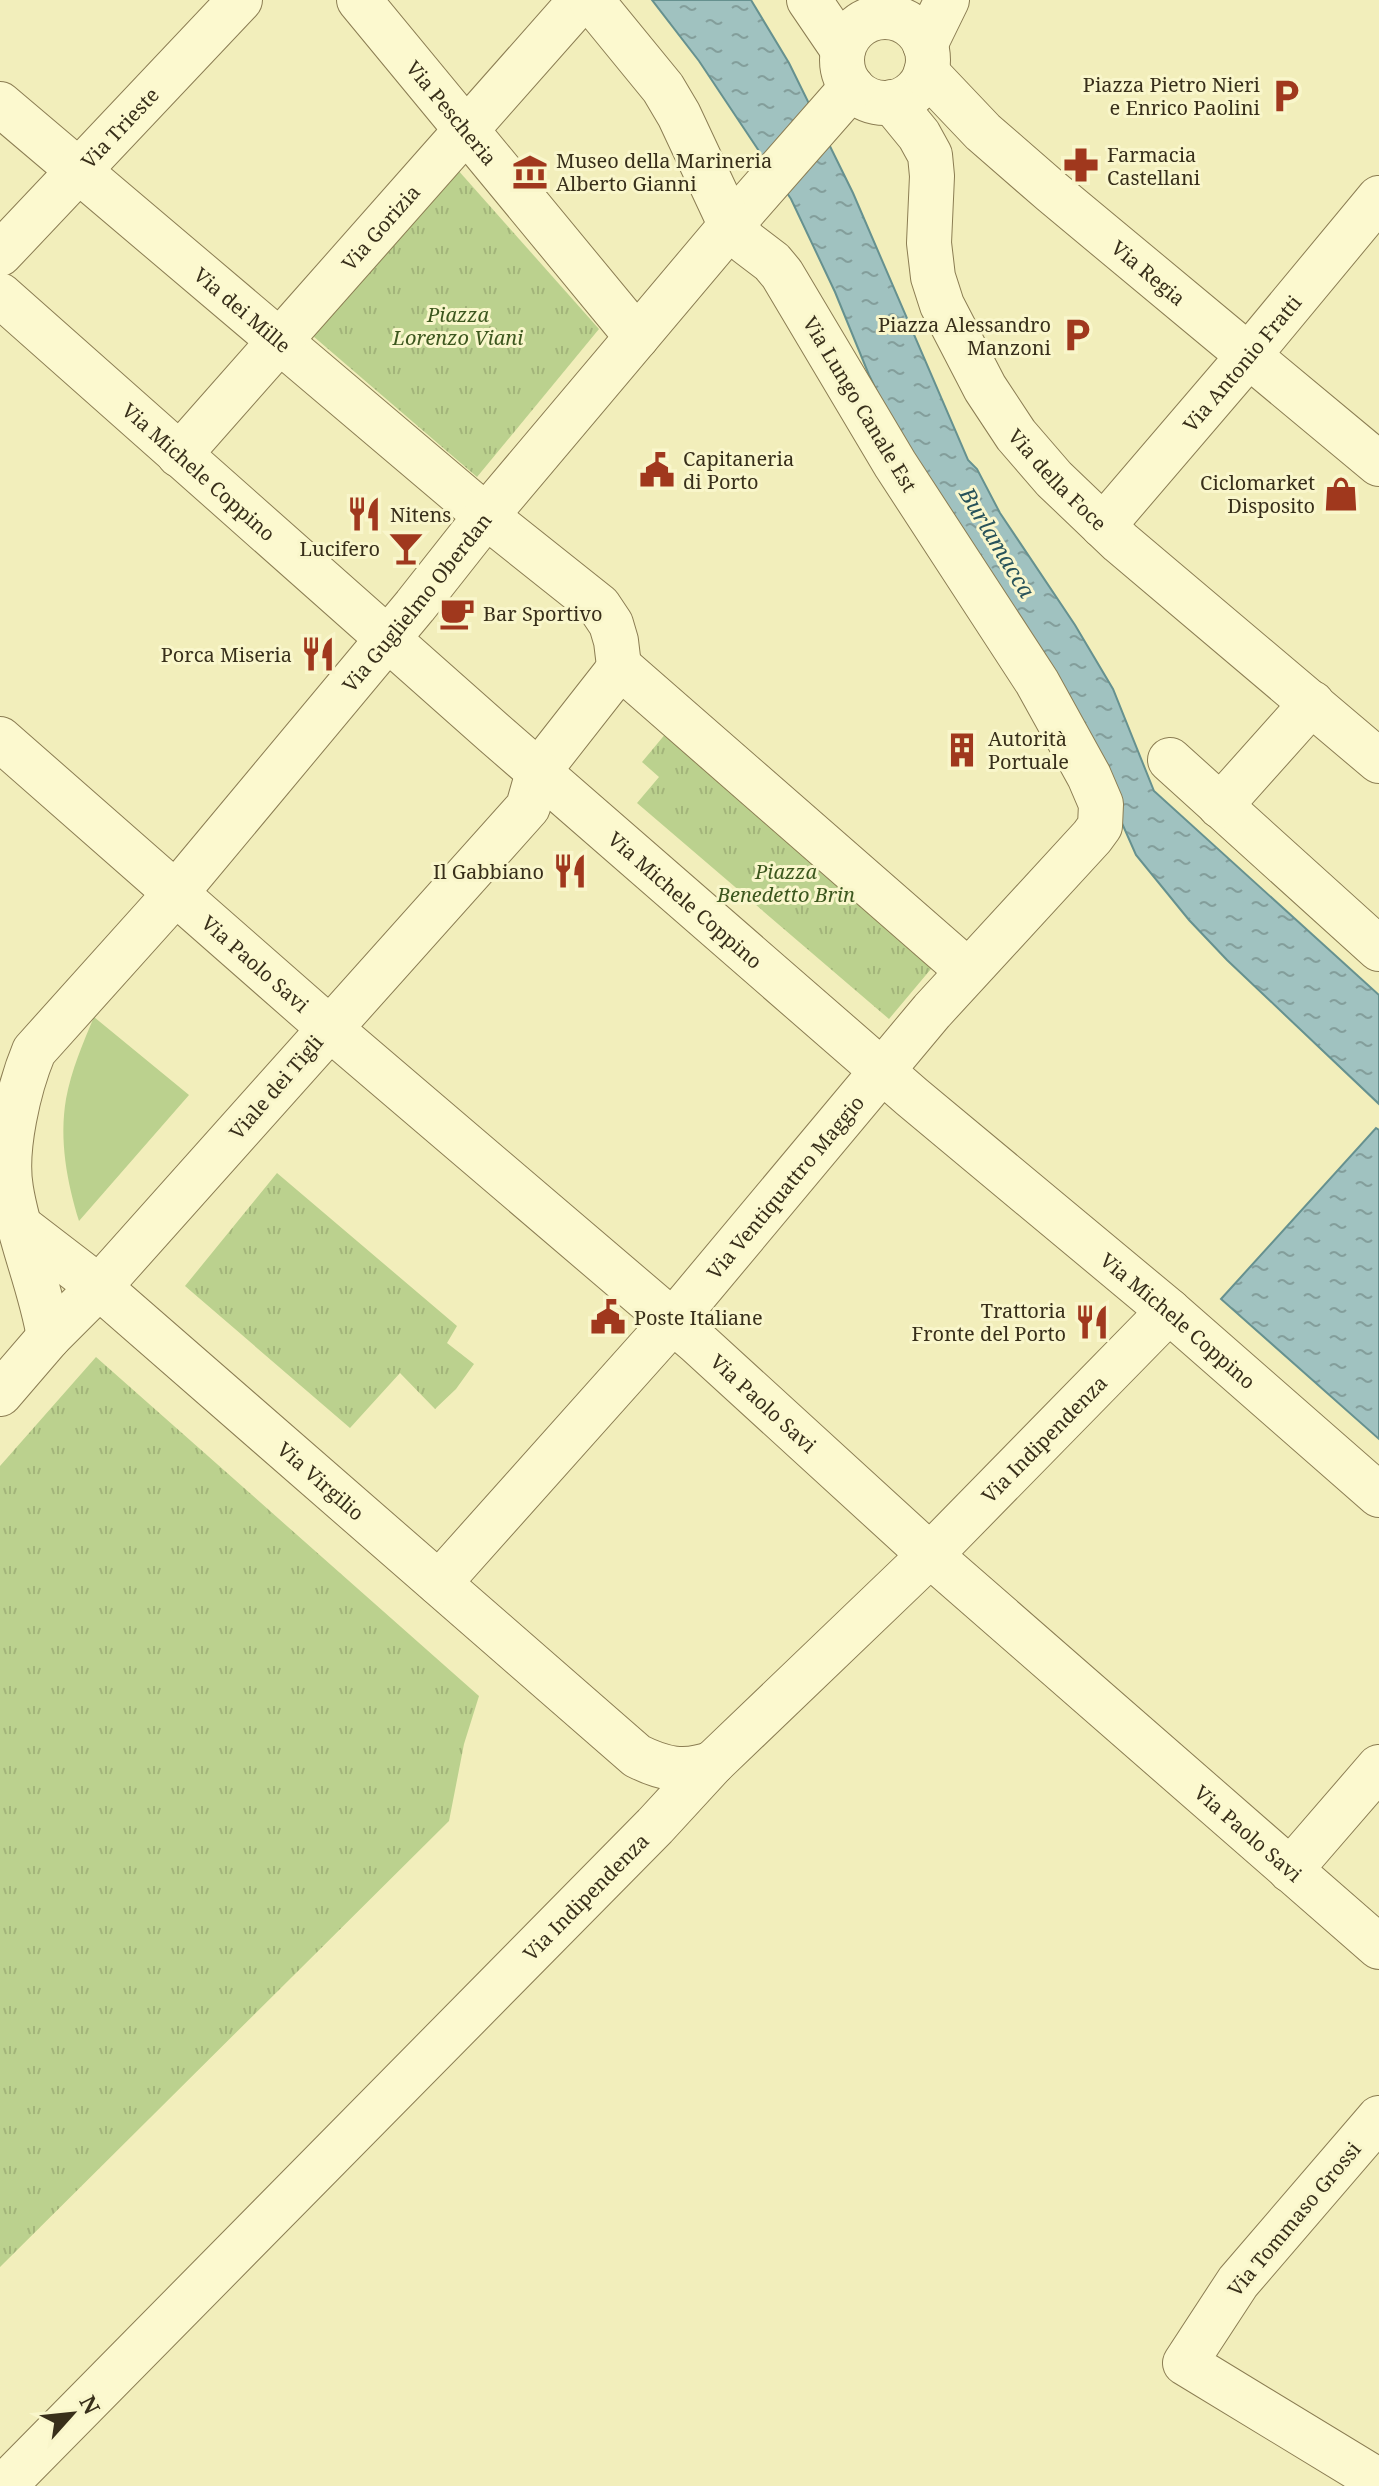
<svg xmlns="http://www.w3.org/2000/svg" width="1379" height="2486" viewBox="0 0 1379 2486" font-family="'Noto Serif',serif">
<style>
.grass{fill:#bbd18e}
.park{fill:url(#park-tufts)}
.water{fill:url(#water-ripples);stroke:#66918f;stroke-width:2}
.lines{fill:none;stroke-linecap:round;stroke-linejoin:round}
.minor-casing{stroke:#8b7d53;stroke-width:46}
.minor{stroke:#fcf9cf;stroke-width:44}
.labels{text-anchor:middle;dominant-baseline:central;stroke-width:6;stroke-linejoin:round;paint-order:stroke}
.poi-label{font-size:20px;fill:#382f1a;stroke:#f9f6cb;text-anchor:end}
.street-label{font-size:20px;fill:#382f1a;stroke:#f9f6cb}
.park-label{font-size:20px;font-style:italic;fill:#3c571e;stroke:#f9f6cb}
.water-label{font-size:22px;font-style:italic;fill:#27525a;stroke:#f9f6cb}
</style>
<defs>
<pattern id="park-tufts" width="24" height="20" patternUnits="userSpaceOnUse" patternTransform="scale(2)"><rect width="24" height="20" fill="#bbd18e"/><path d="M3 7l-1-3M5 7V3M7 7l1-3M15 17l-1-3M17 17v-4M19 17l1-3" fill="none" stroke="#a2b47a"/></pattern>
<pattern id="water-ripples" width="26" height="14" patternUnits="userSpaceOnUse" patternTransform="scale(2)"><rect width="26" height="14" fill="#a0c2c0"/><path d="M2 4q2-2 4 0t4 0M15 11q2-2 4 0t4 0" fill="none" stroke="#839e9b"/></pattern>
</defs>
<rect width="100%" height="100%" fill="#f2eebb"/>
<path class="grass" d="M94,1017L189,1095L79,1221C67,1182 59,1140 66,1099C71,1071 83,1043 94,1017Z"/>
<g class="park">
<polygon points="457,169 599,329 477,477 313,336"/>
<polygon points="667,732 936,963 889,1019 637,803 659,777 642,762"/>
<polygon points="277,1173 457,1326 447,1343 474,1364 456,1389 435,1409 400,1373 350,1428 185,1286"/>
<polygon points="96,1357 479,1696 464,1744 449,1821 0,2267 0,1466"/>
</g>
<g class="water">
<polygon points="652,0 751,0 789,63 853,193 968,460 977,469 1000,513 1075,625 1113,689 1154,791 1379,995 1379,1104 1227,960 1189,920 1136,855 1106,787 913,465 869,375 835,292 791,199 699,61"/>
<polygon points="1376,1128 1379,1130 1379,1439 1221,1299"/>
</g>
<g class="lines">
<g class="minor-casing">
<g id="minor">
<path id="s1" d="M359,0L637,337"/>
<polyline points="809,0 843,50"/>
<circle cx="885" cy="60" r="43"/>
<polyline points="925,45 947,0"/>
<path id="s2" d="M926,72L983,132L1052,192L1379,464"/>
<path id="s3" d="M892,102L919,135L930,155L932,176L929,243L933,277L942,305L985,388L1016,435L1054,479L1120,542L1379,761"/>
<path id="s4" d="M0,104L486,516L599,606L611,624L616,641L619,666L614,675L538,772L528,807L99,1287L49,1337L0,1394"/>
<path id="s5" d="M0,254L240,0"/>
<path id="s6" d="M0,295L494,733L912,1097L1169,1311L1379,1495"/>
<path id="s7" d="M179,455L581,0"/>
<path id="s8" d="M1103,526L1234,373L1379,198"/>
<polyline points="619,666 968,971"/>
<path id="s9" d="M0,739L328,1027L697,1342L930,1555L1379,1947"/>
<polyline points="1170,760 1379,949"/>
<polyline points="1220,806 1312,703"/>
<path id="s10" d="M17,1224L99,1287L637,1756C663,1769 685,1774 713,1763"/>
<path id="s11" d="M49,1337C41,1287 19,1239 11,1189C4,1150 19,1087 34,1051L175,894L415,606L486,516L738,217L852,87"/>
<path id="s12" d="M439,1583L673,1321L932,1011L1092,837L1100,826L1101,804L1089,776L1037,682L895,464L782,274L772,262L747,243L731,226L679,115L663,88L591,0"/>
<polyline points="1290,1870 1379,1767"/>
<polyline points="1379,2118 1238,2282 1185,2363 1379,2481"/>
<path id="s13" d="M4,2486L655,1826L713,1763L930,1555L1169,1311"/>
</g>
</g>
<use href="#minor" class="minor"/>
</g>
<defs>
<g id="parking-bare" transform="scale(2.76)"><path d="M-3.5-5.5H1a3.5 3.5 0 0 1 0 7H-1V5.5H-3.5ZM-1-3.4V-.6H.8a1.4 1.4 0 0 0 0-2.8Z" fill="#a0381d" stroke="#f9f6cb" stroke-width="2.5" paint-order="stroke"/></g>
<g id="pharmacy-bare" transform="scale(2.76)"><path d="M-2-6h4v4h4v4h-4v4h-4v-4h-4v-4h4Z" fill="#a0381d" stroke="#f9f6cb" stroke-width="2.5" paint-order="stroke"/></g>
<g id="museum-bare" transform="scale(2.76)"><path d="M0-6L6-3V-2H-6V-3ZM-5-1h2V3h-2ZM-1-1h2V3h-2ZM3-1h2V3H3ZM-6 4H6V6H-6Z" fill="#a0381d" stroke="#f9f6cb" stroke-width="2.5" paint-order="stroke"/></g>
<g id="civic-bare" transform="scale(2.76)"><path d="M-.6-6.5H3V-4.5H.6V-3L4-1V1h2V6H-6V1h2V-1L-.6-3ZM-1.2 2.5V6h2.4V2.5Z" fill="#a0381d" stroke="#f9f6cb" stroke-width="2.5" paint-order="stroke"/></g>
<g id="shop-bare" transform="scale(2.76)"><path d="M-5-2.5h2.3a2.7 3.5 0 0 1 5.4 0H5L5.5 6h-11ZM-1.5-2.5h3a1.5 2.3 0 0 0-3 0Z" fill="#a0381d" stroke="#f9f6cb" stroke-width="2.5" paint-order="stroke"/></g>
<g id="restaurant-bare" transform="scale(2.76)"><path d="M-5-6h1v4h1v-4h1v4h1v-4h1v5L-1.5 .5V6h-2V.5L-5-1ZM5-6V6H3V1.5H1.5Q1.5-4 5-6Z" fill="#a0381d" stroke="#f9f6cb" stroke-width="2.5" paint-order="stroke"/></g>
<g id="bar-bare" transform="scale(2.76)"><path d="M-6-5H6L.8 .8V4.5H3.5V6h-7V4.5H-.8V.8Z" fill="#a0381d" stroke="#f9f6cb" stroke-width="2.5" paint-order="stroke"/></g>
<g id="cafe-bare" transform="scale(2.76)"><path d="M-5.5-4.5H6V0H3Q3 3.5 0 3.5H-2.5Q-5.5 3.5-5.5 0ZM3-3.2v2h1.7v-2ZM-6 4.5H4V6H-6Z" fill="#a0381d" stroke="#f9f6cb" stroke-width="2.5" paint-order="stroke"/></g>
<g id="building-bare" transform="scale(2.76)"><path d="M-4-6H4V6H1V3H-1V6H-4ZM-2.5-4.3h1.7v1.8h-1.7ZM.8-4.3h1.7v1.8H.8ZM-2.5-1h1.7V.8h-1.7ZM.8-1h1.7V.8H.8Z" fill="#a0381d" stroke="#f9f6cb" stroke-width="2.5" paint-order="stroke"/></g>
</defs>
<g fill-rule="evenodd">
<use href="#parking-bare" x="1286" y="96"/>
<use href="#pharmacy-bare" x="1081" y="165"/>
<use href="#museum-bare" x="530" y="172"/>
<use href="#parking-bare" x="1077" y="335"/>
<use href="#civic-bare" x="657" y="470"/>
<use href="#shop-bare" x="1341" y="494"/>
<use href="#restaurant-bare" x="364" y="514"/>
<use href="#bar-bare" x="406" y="548"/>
<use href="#cafe-bare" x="457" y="613"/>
<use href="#restaurant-bare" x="318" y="654"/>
<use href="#building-bare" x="962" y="750"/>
<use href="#restaurant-bare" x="570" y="871"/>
<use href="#civic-bare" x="608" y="1317"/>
<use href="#restaurant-bare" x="1092" y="1322"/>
</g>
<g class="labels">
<g class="poi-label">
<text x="1260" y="84">Piazza Pietro Nieri<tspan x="1260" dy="23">e Enrico Paolini</tspan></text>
<text x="1107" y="154" text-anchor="start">Farmacia<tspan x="1107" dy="23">Castellani</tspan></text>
<text x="556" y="160" text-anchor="start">Museo della Marineria<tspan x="556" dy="23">Alberto Gianni</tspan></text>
<text x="1051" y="324">Piazza Alessandro<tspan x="1051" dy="23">Manzoni</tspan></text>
<text x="683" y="458" text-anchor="start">Capitaneria<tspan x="683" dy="23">di Porto</tspan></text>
<text x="1315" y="482">Ciclomarket<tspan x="1315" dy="23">Disposito</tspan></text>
<text x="390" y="514" text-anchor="start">Nitens</text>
<text x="380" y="548">Lucifero</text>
<text x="483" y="613" text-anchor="start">Bar Sportivo</text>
<text x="292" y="654">Porca Miseria</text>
<text x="988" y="738" text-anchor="start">Autorità<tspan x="988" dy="23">Portuale</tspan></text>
<text x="544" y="871">Il Gabbiano</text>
<text x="1066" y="1310">Trattoria<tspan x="1066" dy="23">Fronte del Porto</tspan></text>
<text x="634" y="1317" text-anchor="start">Poste Italiane</text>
</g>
<g class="street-label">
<text stroke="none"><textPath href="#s1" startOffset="146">Via Pescheria</textPath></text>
<text stroke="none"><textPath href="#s5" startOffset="174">Via Trieste</textPath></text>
<text stroke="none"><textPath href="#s7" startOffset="304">Via Gorizia</textPath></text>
<text stroke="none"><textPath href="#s2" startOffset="300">Via Regia</textPath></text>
<text stroke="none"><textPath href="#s4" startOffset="318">Via dei Mille</textPath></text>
<text stroke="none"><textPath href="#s8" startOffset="214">Via Antonio Fratti</textPath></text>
<text transform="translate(860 404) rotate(59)">Via Lungo Canale Est</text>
<text stroke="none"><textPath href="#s6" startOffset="266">Via Michele Coppino</textPath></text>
<text stroke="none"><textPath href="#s3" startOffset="428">Via della Foce</textPath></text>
<text stroke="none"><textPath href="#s11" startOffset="884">Via Guglielmo Oberdan</textPath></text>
<text stroke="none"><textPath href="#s6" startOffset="914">Via Michele Coppino</textPath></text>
<text stroke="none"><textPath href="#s9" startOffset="340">Via Paolo Savi</textPath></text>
<text transform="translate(276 1087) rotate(-49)">Viale dei Tigli</text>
<text stroke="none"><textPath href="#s12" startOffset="526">Via Ventiquattro Maggio</textPath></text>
<text stroke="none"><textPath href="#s6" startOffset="1562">Via Michele Coppino</textPath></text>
<text stroke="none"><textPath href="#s9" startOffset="1012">Via Paolo Savi</textPath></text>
<text stroke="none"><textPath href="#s13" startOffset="1476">Via Indipendenza</textPath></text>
<text stroke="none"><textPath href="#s10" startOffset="398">Via Virgilio</textPath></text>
<text stroke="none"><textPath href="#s9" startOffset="1660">Via Paolo Savi</textPath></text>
<text stroke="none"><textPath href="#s13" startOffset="828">Via Indipendenza</textPath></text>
<text transform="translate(1294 2219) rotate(-50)">Via Tommaso Grossi</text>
</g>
<g class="park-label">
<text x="458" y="314">Piazza<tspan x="458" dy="23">Lorenzo Viani</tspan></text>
<text x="786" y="871">Piazza<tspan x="786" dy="23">Benedetto Brin</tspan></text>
</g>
<g class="water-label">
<text transform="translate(998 542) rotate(59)">Burlamacca</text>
</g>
</g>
<g transform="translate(72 2414) rotate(63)" stroke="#f9f6cb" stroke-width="6" paint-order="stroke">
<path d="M0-6L14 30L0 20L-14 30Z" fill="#382f1a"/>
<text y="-12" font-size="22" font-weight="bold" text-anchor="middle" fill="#382f1a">N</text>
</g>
</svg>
